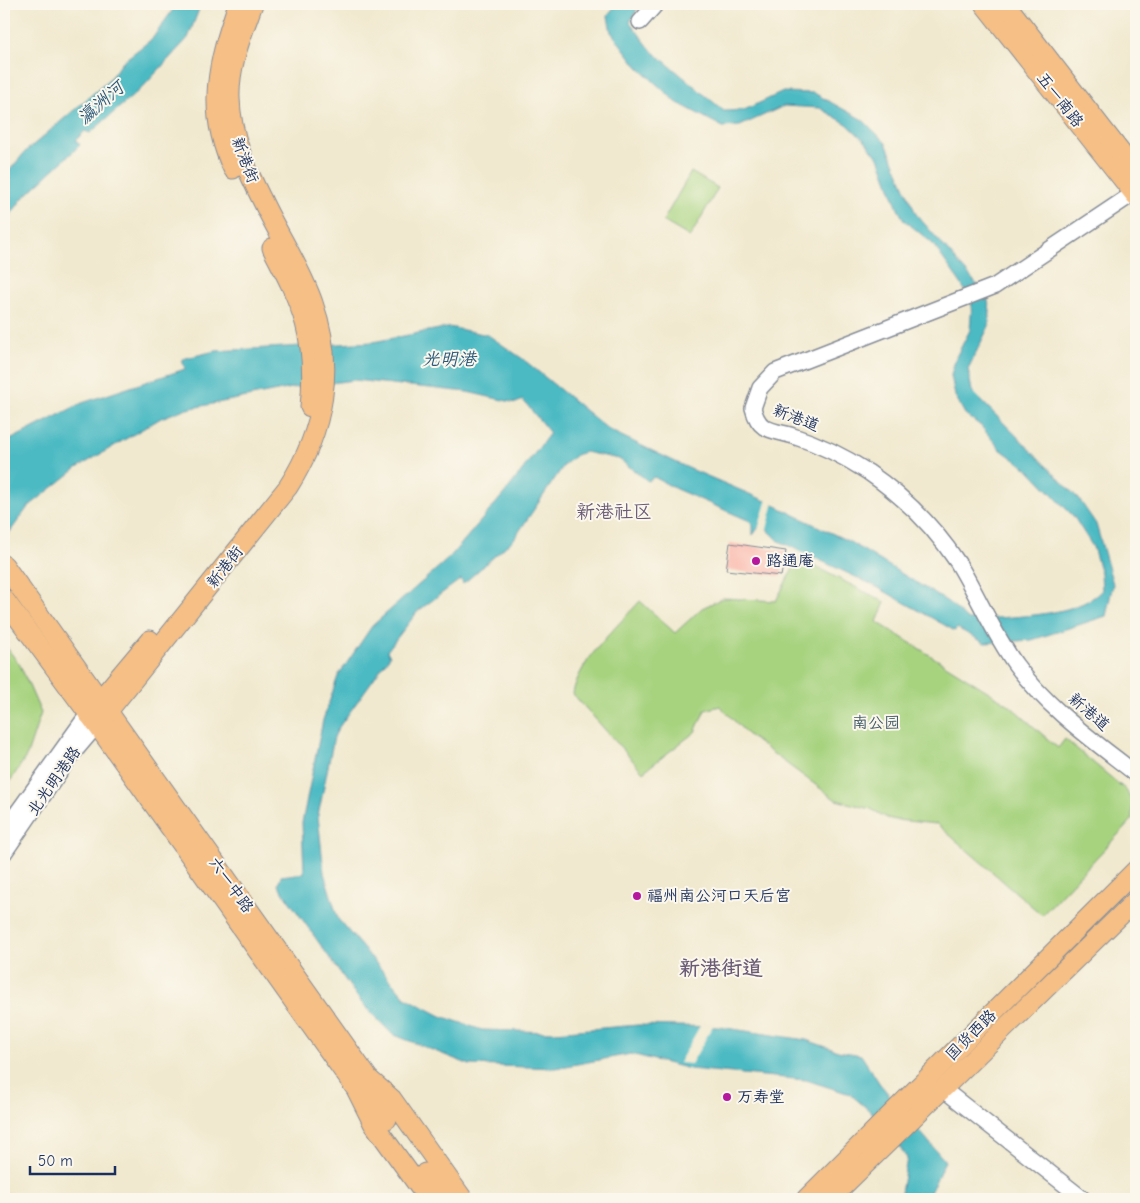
<svg xmlns="http://www.w3.org/2000/svg" width="1140" height="1203" viewBox="0 0 1140 1203" font-family="'Comic Neue','LXGW WenKai TC',sans-serif">
<style>
.green{fill:#a7d37f;stroke:#61816e}
.water{fill:#4cbac3;stroke:#347490}
.pier{fill:#f1e9cf}
.building{fill:#fbada2}
.lines{fill:none;stroke-linecap:round;stroke-linejoin:round}
.minor-casing{stroke:#868c96;stroke-width:18}
.major-casing{stroke:#868c96;stroke-width:21}
.minor{stroke:#fff;stroke-width:15}
.major{stroke:#f5bf86;stroke-width:19}
.poi-dot{fill:#b5179e;stroke:#fbf7ec;stroke-width:2}
.labels{text-anchor:middle;dominant-baseline:central;stroke-width:4;stroke-linejoin:round;paint-order:stroke}
.street-label{font-size:16px;fill:#1b2f5e;stroke:#fbf7ec}
.poi-label{font-size:16px;fill:#1b2f5e;stroke:#fbf7ec;text-anchor:start}
.park-label{font-size:16px;fill:#3e5866;stroke:#fbf7ec}
.water-label{font-size:18px;font-style:italic;fill:#2a597c;stroke:#fbf7ec}
.quarter-label{font-size:19px;fill:#695b76;stroke:#fbf7ec}
.district-label{font-size:21px;font-weight:bold;fill:#695b76;stroke:#fbf7ec}
</style>
<rect width="100%" height="100%" fill="#fbf7ec"/>
<filter id="ink" filterUnits="userSpaceOnUse"><feTurbulence type="fractalNoise" baseFrequency=".02" numOctaves="2"/><feDisplacementMap in="SourceGraphic" scale="10" xChannelSelector="R" yChannelSelector="G"/><feConvolveMatrix kernelMatrix="1 2 1 2 8 2 1 2 1" color-interpolation-filters="sRGB"/></filter>
<filter id="wash" filterUnits="userSpaceOnUse"><feTurbulence type="fractalNoise" baseFrequency=".0096" numOctaves="4" result="noise"/><feDisplacementMap in="SourceGraphic" scale="20" xChannelSelector="R" yChannelSelector="G"/><feGaussianBlur stdDeviation="1.12" result="paint"/><feColorMatrix in="noise" values="0 0 0 0 0 0 0 0 0 0 0 0 0 0 0 0 0 1.4 0 .05"/><feComposite in="paint" operator="in"/></filter>
<g filter="url(#wash)">
<rect width="100%" height="100%" fill="#f1e9cf"/>
<g class="green">
<polygon points="691,172 718,188 690,237 663,221"/>
<path d="M798,558L885,602L877,622L1008,704L1058,748L1065,739L1126,790L1132,802V820L1042,915L937,824L896,820L887,818L871,809L836,800L748,735L720,706L705,710L695,732L643,772L573,694C578,661 618,626 640,601L675,633L702,608L723,598L776,601Z"/>
<polygon points="4,644 20,665 41,713 27,755 4,791"/>
</g>
<g class="water">
<polygon points="177,4 201,4 188,38 143,87 90,133 85,131 76,140 80,145 22,199 4,224 4,177 25,152 109,80 122,62 152,39"/>
<path d="M616,4H640L630,22L651,50L724,111L744,110L783,92L814,93L863,120L886,143L916,214L987,296L990,311L989,326L968,369L972,391L1079,499L1096,524L1113,584L1106,616L1032,640L985,643L957,628L955,631L875,586L779,541L767,529L759,527L753,535V526L750,521L676,489L654,477L648,481L619,459L585,452L576,455L564,465L514,539L463,584L461,579L418,611L387,651L390,656L339,727L334,737L318,816L324,873L338,919L405,997L441,1016L482,1030L554,1032L638,1025L719,1027L806,1040L838,1051L861,1055L880,1084L945,1161L927,1199H900L907,1158L883,1122L850,1094L806,1080L690,1069L631,1054L556,1068L470,1065L392,1034L361,1002L278,885L281,876L304,873L302,823L323,720L338,676L372,626L449,558L508,489L550,433L523,400L516,403L467,392L354,380L292,388L182,410L161,418L77,468L28,507L4,540V443L82,403L185,369L182,359L215,351L373,342L449,327L488,335L523,359L609,430L686,467L766,501L850,542L948,602L968,620C1005,616 1076,619 1102,590L1101,573L1093,547L1074,517L1029,470L1000,449L981,426L965,414L955,396L951,375L956,357L970,330L972,302L960,282L932,243L904,220L898,209L880,160L866,142L847,124L820,108L784,106L740,126L723,127L676,102L637,66L611,32L608,16Z"/>
</g>
<g class="pier">
<polygon points="767,499 774,502 767,529 766,532 760,530 757,533"/>
<polygon points="701,1024 714,1024 691,1064 679,1063"/>
</g>
<g id="blocks">
<polygon class="building" points="730,543 786,551 781,576 726,570"/>
</g>
</g>
<g filter="url(#ink)">
<use href="#blocks" fill-opacity="0" stroke="#868c96" stroke-width="1"/>
<g class="lines">
<g class="minor-casing">
<g id="minor">
<polyline points="640,22 656,4"/>
<path d="M1134,193L995,286L775,372L760,388L753,408C755,416 758,423 764,427C773,432 784,433 793,436C819,444 845,457 868,472C903,496 935,528 958,563C978,596 993,633 1016,665C1048,709 1094,741 1136,774"/>
<polyline points="4,831 88,714"/>
<polyline points="4,853 69,758 97,725"/>
<polyline points="943,1089 1083,1199"/>
</g>
</g>
<g class="major-casing">
<g id="major">
<polyline points="984,4 1136,196"/>
<polyline points="1006,4 1136,172"/>
<path d="M233,169C205,110 218,62 238,4"/>
<path d="M272,248C303,307 317,338 310,407"/>
<polyline points="4,565 369,1079 392,1099 463,1199"/>
<polyline points="4,599 97,725 356,1089 373,1123 428,1199"/>
<polyline points="88,714 150,640"/>
<path d="M97,725L288,487C324,431 336,367 313,303C301,268 279,236 263,202C246,168 231,137 230,98C229,65 242,35 253,4"/>
<polyline points="372,1085 387,1119"/>
<polyline points="425,1173 444,1199"/>
<polyline points="806,1199 1136,870"/>
<polyline points="830,1199 1136,900"/>
</g>
</g>
<use href="#minor" class="minor"/>
<use href="#major" class="major"/>
</g>
</g>
<g class="poi-dot">
<circle cx="756" cy="561" r="5"/>
<circle cx="637" cy="896" r="5"/>
<circle cx="727" cy="1097" r="5"/>
</g>
<g class="labels">
<g class="street-label">
<text transform="translate(1060 100) rotate(52)">五一南路</text>
<text transform="translate(245 160) rotate(69)">新港街</text>
<text transform="translate(796 418) rotate(21)">新港道</text>
<text transform="translate(225 567) rotate(-52)">新港街</text>
<text transform="translate(1089 712) rotate(41)">新港道</text>
<text transform="translate(54 781) rotate(-55)">北光明港路</text>
<text transform="translate(231 885) rotate(54)">六一中路</text>
<text transform="translate(971 1035) rotate(-45)">国货西路</text>
</g>
<g class="poi-label">
<text x="766" y="561">路通庵</text>
<text x="647" y="896">福州南公河口天后宫</text>
<text x="737" y="1097">万寿堂</text>
</g>
<g class="park-label">
<text x="876" y="723">南公园</text>
</g>
<g class="water-label">
<text transform="translate(101 103) rotate(-41)">瀛洲河</text>
<text x="449" y="359">光明港</text>
</g>
<g class="quarter-label">
<text x="614" y="512">新港社区</text>
</g>
<g class="district-label">
<text x="721" y="968">新港街道</text>
</g>
</g>
<rect width="1140" height="1203" fill="none" stroke="#fbf7ec" stroke-width="20"/>
<path d="M30 1166v8h85v-8" fill="none" stroke="#1b2f5e" stroke-width="2.5"/>
<text x="38" y="1166" font-size="15" fill="#1b2f5e" stroke="#fbf7ec" stroke-width="4" paint-order="stroke">50 m</text>
</svg>
